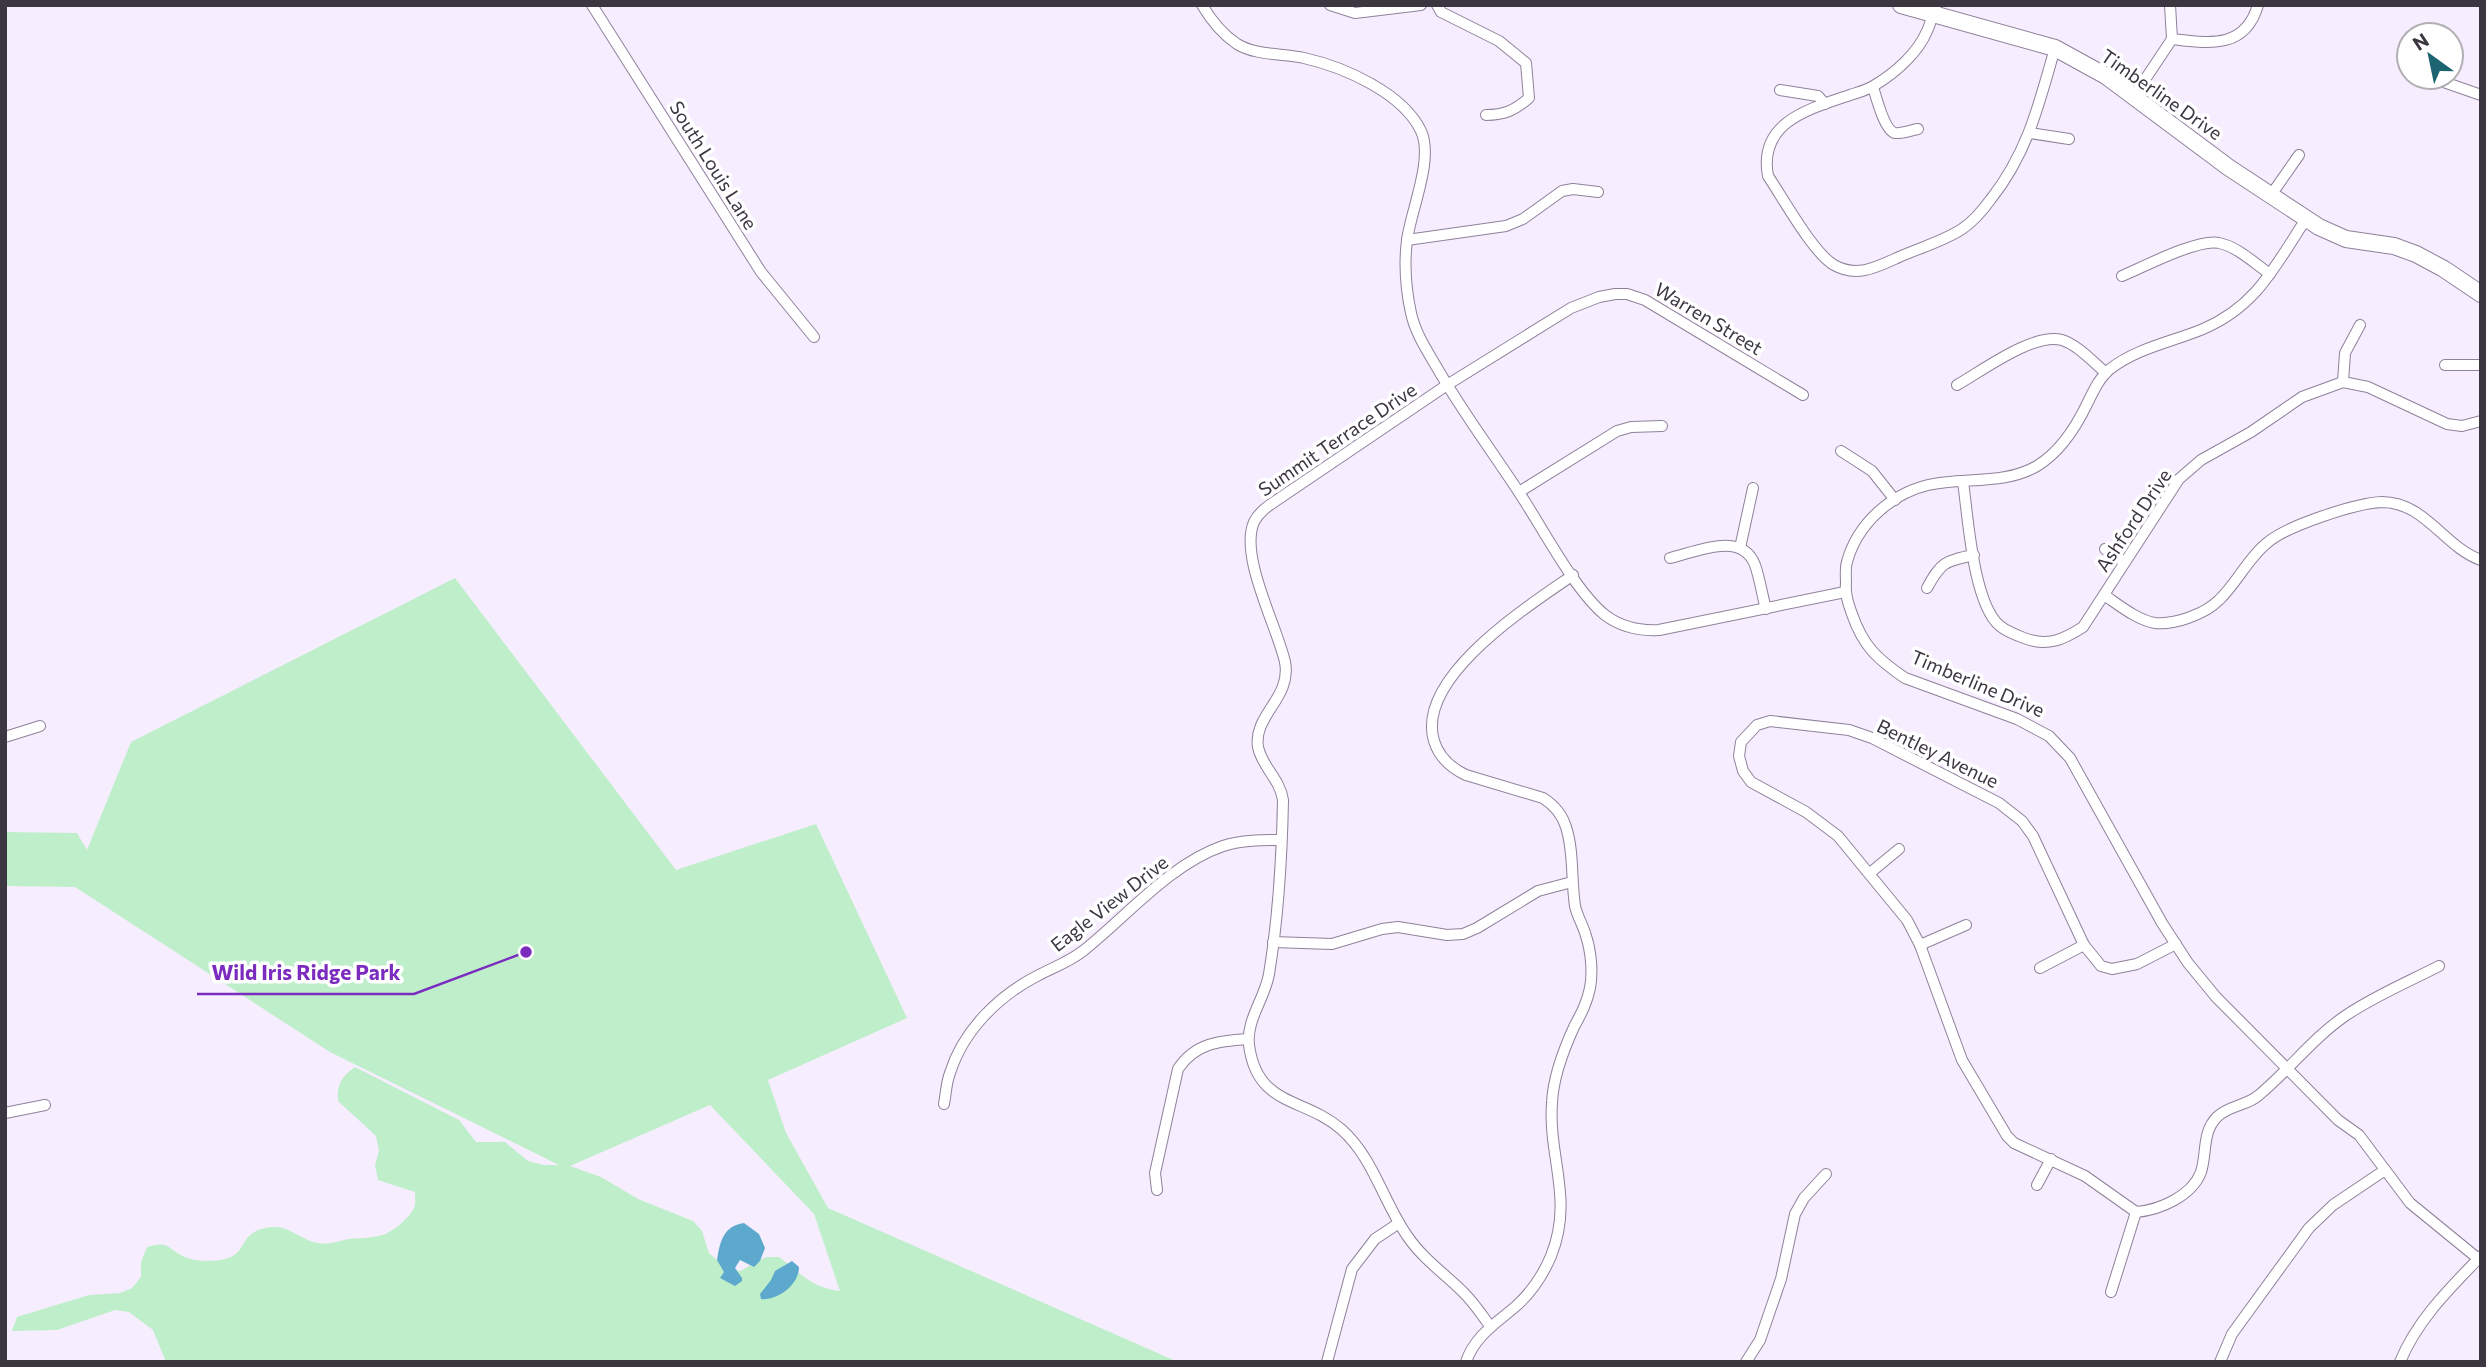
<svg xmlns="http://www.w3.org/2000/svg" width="2486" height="1367" viewBox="0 0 2486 1367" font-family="Commissioner,sans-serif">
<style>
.green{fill:#bfefca;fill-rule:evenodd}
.water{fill:#5da9ce}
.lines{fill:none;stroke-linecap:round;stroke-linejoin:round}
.street-casing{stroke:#90819b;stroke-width:12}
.secondary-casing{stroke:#90819b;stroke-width:18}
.street{stroke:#fff;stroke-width:10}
.secondary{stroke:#fff;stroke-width:16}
.labels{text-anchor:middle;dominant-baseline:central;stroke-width:7;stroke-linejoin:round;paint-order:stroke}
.street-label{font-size:19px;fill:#3c3641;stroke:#fff}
.leader{fill:none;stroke:#7b2cbf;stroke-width:2.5}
.callout-dot{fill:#7b2cbf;stroke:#fff;stroke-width:2.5}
.callout-label{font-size:21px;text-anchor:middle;font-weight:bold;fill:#7b2cbf;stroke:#fff;stroke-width:7;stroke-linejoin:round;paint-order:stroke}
</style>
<rect width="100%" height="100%" fill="#f6edfe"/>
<path class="green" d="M455,578L676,870L816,824L907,1018L768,1080L786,1133L828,1208L1178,1362H166L153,1330L129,1312L115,1310L57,1330L12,1331L17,1317L89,1295L120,1293L132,1288L141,1277V1262L147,1247C170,1240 167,1249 185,1257C196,1262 216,1262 228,1258C248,1252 239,1229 273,1227C290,1226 303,1241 318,1243C328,1245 335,1242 344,1240C356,1237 370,1239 382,1235C392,1233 409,1218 414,1208C416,1204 415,1197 415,1192L378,1180L375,1165L379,1151L376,1136L338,1101C337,1084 341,1077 355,1067L459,1120L476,1142H505L528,1161L544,1165H559L330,1052L75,887L5,886V832L77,833L87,850L131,742ZM710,1105L814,1214L840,1291C810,1287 802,1274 779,1257H766L740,1271L726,1268L709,1253L702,1231L693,1221L638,1199L601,1177L570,1166Z"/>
<g class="water">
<path d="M744,1223L759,1234L765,1248L760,1261L754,1267L740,1260L735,1268L742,1278V1281L735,1286L720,1278L724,1272L717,1260C720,1242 723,1226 744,1223Z"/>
<path d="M792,1261L799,1267C799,1285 777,1301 761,1299L760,1294L771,1280L775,1271Z"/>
</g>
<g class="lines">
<g class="street-casing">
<g id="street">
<polyline points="592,5 761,272 814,337"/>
<path d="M1202,5C1211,20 1222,34 1237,44C1257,56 1282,53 1304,58C1344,67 1403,93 1421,131C1434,159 1411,210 1407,240C1404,264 1406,290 1411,313C1415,332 1426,349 1436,366C1461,410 1492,451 1520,494C1542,527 1575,591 1605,615C1621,627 1640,631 1659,630L1845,592"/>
<polyline points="1330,5 1355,13 1421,5"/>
<path d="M1437,5L1441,12L1499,41L1526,63L1529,98C1515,110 1505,115 1486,115"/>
<path d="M1936,5C1932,14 1931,23 1927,31C1918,53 1895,73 1875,85C1868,90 1859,92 1850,95C1809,109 1758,122 1768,176C1783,198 1813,253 1834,265C1857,278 1877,267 1899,257C1919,248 1944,241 1962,229C1974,221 1983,210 1991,199C2028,152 2039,104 2055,48"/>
<path d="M2172,39C2208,43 2245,50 2258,5"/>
<polyline points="2420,80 2438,80 2481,95"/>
<path d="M1873,87C1876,97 1885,131 1895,133C1901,134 1912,130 1918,129"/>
<polyline points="1780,90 1818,96 1825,104"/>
<polyline points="2134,96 2172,39 2170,5"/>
<polyline points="2030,133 2069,139"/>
<polyline points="2271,195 2299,155"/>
<path d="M2306,219C2275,266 2257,306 2203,329C2172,342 2137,348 2110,369C2099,378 2093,392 2087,404C2076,427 2060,452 2037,466C2005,485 1963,477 1928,485C1891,494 1857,524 1847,562C1845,568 1846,576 1846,583C1845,594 1848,603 1852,614C1863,646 1877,659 1905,678L2017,719L2049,736L2070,758L2162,923L2188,963L2216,997L2338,1120L2359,1135L2410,1203L2481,1261"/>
<polyline points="1407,240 1506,226 1523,219 1562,191 1573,189 1598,192"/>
<path d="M2122,276C2143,267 2199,238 2219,243C2238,247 2254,263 2270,274"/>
<polyline points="2445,365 2481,365"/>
<polyline points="2343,382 2345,353 2360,325"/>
<path d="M1957,385C1982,371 2034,332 2062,340C2078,345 2094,363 2106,373"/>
<polyline points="1841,451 1872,471 1895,500"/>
<path d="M1963,482C1968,516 1973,604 2000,626C2006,631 2016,635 2024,638C2047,647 2063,640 2083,627L2179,479L2201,460L2251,432L2302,397L2343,382L2368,387L2447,424L2462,426L2481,421"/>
<polyline points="1519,492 1617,431 1631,427 1662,426"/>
<polyline points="1740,548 1753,488"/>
<polyline points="2105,549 2124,562"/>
<path d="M1670,558C1696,552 1742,530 1755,565C1760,579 1762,595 1766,609"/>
<path d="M1927,588C1941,562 1945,561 1974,555"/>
<path d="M2104,595C2119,605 2137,620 2155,623C2175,625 2205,614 2219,600C2237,583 2248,558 2267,543C2286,526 2356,503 2382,502C2425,502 2444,547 2481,560"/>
<polyline points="5,737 40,726"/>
<polyline points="1870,873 1899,849"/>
<polyline points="1273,942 1332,944 1382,929 1398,927 1447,935 1463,934 1477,928 1538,891 1572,882"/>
<path d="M2176,944L2137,964L2112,969L2101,966L2084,945L2033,836L2022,821L1999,803L1872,738L1849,730L1770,721L1757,725L1741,742L1739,756L1743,771L1751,782L1806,812L1838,836L1907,920L1920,945L1962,1060L2007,1136L2014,1143L2085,1176L2136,1212C2160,1210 2192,1196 2201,1172C2207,1153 2202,1132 2217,1117C2229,1105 2247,1106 2259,1095C2289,1070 2313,1038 2345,1016C2374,996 2408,982 2439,966"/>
<polyline points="1920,945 1966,925"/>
<polyline points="2040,968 2084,945"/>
<path d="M944,1104C946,1094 946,1083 950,1073C963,1031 998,996 1037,976C1052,968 1069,962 1083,951C1126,917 1170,864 1223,846C1242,840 1262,840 1281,840"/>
<polyline points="5,1113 45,1105"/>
<polyline points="2037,1185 2051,1159"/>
<path d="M1157,1190L1155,1173L1178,1069C1195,1043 1219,1041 1248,1039"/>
<polyline points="2111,1292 2136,1212"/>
<path d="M1490,1326C1482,1315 1474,1303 1464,1293C1445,1274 1423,1259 1408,1237C1383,1202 1374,1158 1341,1129C1304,1097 1257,1107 1249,1045C1246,1020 1265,998 1269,974C1278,919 1282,855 1283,800C1280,779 1262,767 1258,747C1253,715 1292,698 1285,662C1277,626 1239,556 1254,522C1259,512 1268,506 1277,500L1447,385L1571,308L1599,297L1615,294H1627L1645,300L1803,395"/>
<polyline points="1327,1362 1352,1269 1375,1239 1399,1223"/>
<path d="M1466,1362C1474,1337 1496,1323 1515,1307C1531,1293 1543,1275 1551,1256C1574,1199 1548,1158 1552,1103C1553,1077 1563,1051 1574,1027C1581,1014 1587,1003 1590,988C1593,972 1591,951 1586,936C1583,925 1577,916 1575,906C1571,880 1574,851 1566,827C1562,814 1554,805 1543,798L1466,775C1451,768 1439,757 1434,741C1415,677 1530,605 1573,575"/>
<polyline points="1746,1362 1760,1340 1781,1279 1795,1214 1804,1198 1826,1174"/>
<polyline points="2220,1362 2232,1334 2309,1228 2333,1205 2385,1170"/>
<path d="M2400,1362C2417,1320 2450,1288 2481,1256"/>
</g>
</g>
<g class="secondary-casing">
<polyline id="secondary" points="1901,5 2055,48 2106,76 2228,167 2319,227 2346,239 2394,246 2416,254 2444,269 2481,294"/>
</g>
<use href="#street" class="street"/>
<use href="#secondary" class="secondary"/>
</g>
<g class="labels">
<g class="street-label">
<text transform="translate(2162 94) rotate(35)">Timberline Drive</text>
<text transform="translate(714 165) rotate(58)">South Louis Lane</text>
<text transform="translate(1709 318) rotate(31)">Warren Street</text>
<text transform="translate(1337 439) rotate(-34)">Summit Terrace Drive</text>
<text transform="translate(2133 520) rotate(-56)">Ashford Drive</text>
<text transform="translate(1978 683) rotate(23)">Timberline Drive</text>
<text transform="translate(1938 753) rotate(26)">Bentley Avenue</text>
<text transform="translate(1109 903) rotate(-38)">Eagle View Drive</text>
</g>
</g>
<path class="leader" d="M526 952L414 994H197"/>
<circle class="callout-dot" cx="526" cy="952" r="7"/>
<g class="callout-label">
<text x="306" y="980">Wild Iris Ridge Park</text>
</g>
<rect width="2486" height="1367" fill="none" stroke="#3c3641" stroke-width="14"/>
<g transform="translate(2430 56) rotate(327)"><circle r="33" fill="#ffffff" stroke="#b1afb3" stroke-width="2"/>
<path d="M0-5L12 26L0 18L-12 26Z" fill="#1d6473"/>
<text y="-10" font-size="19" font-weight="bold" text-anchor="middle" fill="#3c3641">N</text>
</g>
</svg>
